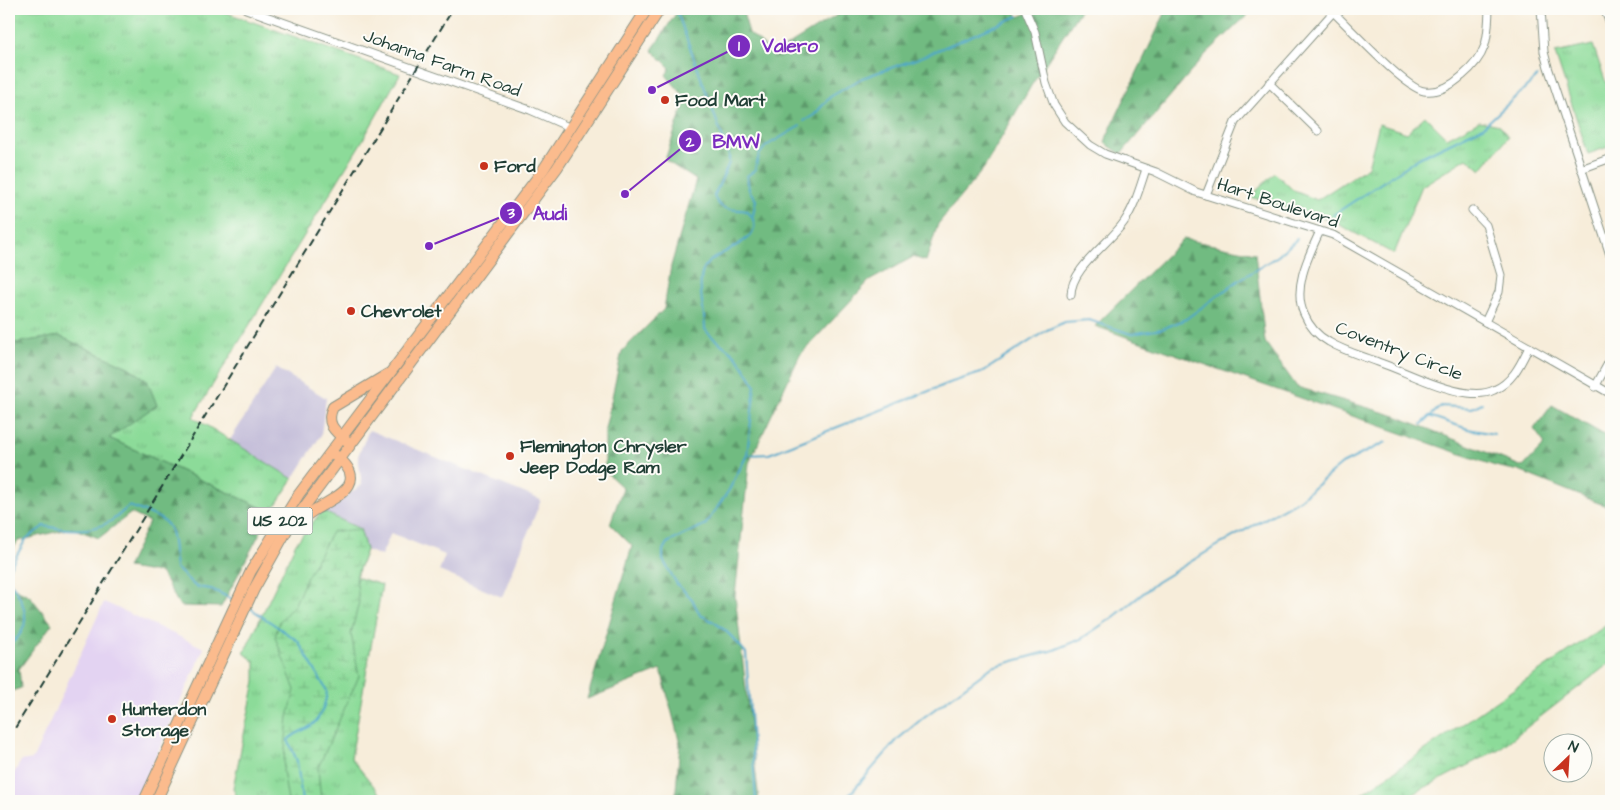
<svg xmlns="http://www.w3.org/2000/svg" width="1620" height="810" viewBox="0 0 1620 810" font-family="'Architects Daughter',sans-serif">
<style>
.built{fill:#e3d3f2}
.industrial{fill:#c6c0da}
.grass{fill:url(#grass-tufts);stroke:#568c66}
.forest{fill:url(#forest-firs);stroke:#487c5a}
.wetland{fill:url(#wetland-marsh);stroke:#568c66}
.lines{fill:none;stroke-linecap:round;stroke-linejoin:round}
.stream{stroke:#4ea7cb;stroke-width:2}
.minor-casing{stroke:#8b9587;stroke-width:9}
.highway-casing{stroke:#8b9587;stroke-width:12}
.minor{stroke:#fff;stroke-width:7}
.highway{stroke:#fbbb8d;stroke-width:10}
.rail{stroke:#1f3d34;stroke-width:2;stroke-dasharray:8 4;stroke-linecap:butt}
.poi-dot{fill:#c8321e;stroke:#fdfcf7;stroke-width:2}
.labels{text-anchor:middle;dominant-baseline:central;stroke-width:4;stroke-linejoin:round;paint-order:stroke}
.shield{fill:#fdfcf7;stroke:#62766e;stroke-width:1}
.shield-label{font-size:16px;font-weight:bold;fill:#1f3d34}
.street-label{font-size:18px;fill:#1f3d34;stroke:#fdfcf7}
.poi-label{font-size:18px;font-weight:bold;fill:#1f3d34;stroke:#fdfcf7;text-anchor:start}
.leader{fill:none;stroke:#7b2cbf;stroke-width:2}
.callout-dot{fill:#7b2cbf;stroke:#fdfcf7;stroke-width:2}
.mark-label{font-size:15px;text-anchor:middle;font-weight:bold;fill:#fff}
.callout-label{font-size:19px;text-anchor:middle;font-weight:bold;fill:#7b2cbf;stroke:#fdfcf7;stroke-width:4;stroke-linejoin:round;paint-order:stroke}
</style>
<defs>
<pattern id="grass-tufts" width="24" height="20" patternUnits="userSpaceOnUse" patternTransform="scale(1.25)"><rect width="24" height="20" fill="#8cdb99"/><path d="M3 7l-1-3M5 7V3M7 7l1-3M15 17l-1-3M17 17v-4M19 17l1-3" fill="none" stroke="#78bd84"/></pattern>
<pattern id="forest-firs" width="22" height="20" patternUnits="userSpaceOnUse" patternTransform="scale(1.25)"><rect width="22" height="20" fill="#71bb81"/><path d="M5 1l3.5 6h-7zM16 11l3.5 6h-7z" fill="#5c996a"/></pattern>
<pattern id="wetland-marsh" width="20" height="14" patternUnits="userSpaceOnUse" patternTransform="scale(1.25)"><rect width="20" height="14" fill="#8cdb99"/><path d="M1 5h8M5 5V1M11 12h8M15 12V8" fill="none" stroke="#78bd84"/></pattern>
</defs>
<rect width="100%" height="100%" fill="#fdfcf7"/>
<filter id="ink" filterUnits="userSpaceOnUse"><feTurbulence type="fractalNoise" baseFrequency=".02" numOctaves="2"/><feDisplacementMap in="SourceGraphic" scale="10" xChannelSelector="R" yChannelSelector="G"/><feConvolveMatrix kernelMatrix="1 2 1 2 8 2 1 2 1" color-interpolation-filters="sRGB"/></filter>
<filter id="wash" filterUnits="userSpaceOnUse"><feTurbulence type="fractalNoise" baseFrequency=".0096" numOctaves="4" result="noise"/><feDisplacementMap in="SourceGraphic" scale="20" xChannelSelector="R" yChannelSelector="G"/><feGaussianBlur stdDeviation="1.12" result="paint"/><feColorMatrix in="noise" values="0 0 0 0 0 0 0 0 0 0 0 0 0 0 0 0 0 1.4 0 .05"/><feComposite in="paint" operator="in"/></filter>
<g filter="url(#wash)">
<rect width="100%" height="100%" fill="#f7edda"/>
<polygon class="built" points="104,602 204,648 136,801 9,801 9,782 21,761 33,759"/>
<g class="industrial">
<polygon points="276,368 326,398 321,435 293,479 230,440"/>
<polygon points="369,430 541,500 502,597 439,571 445,555 391,533 381,556 366,550 360,529 322,511 362,485 358,456"/>
</g>
<g class="grass">
<polygon points="9,9 216,9 400,74 361,143 193,417 293,479 271,512 109,438 147,380 128,367 59,336 9,344"/>
<polygon points="1593,45 1606,83 1611,83 1611,146 1588,154 1555,53"/>
<polygon points="1425,116 1447,138 1479,121 1500,125 1508,137 1481,170 1467,158 1422,186 1394,254 1332,221 1250,197 1275,173 1294,191 1317,200 1368,167 1379,124 1407,133"/>
<polygon points="322,511 360,529 366,550 356,577 382,585 351,758 386,801 238,801 233,788 255,681 255,662 244,653 296,543"/>
</g>
<g class="forest">
<polygon points="679,9 742,9 749,33 774,54 847,9 1014,9 1018,17 1039,9 1081,9 1031,86 984,168 938,224 926,261 913,257 869,281 800,355 749,463 735,596 759,801 675,801 680,744 661,670 587,699 632,546 610,524 623,488 605,471 605,429 622,351 664,309 671,266 696,180 665,160 683,107 683,95 666,75 670,68 652,50"/>
<polygon points="1167,9 1254,9 1206,54 1121,154 1105,143 1107,136"/>
<polygon points="1183,239 1255,253 1265,342 1297,387 1396,416 1523,467 1545,444 1534,429 1552,405 1611,439 1611,508 1519,471 1495,466 1095,326"/>
<polygon points="59,336 128,367 147,380 157,405 109,438 271,512 221,607 180,606 161,573 127,568 149,522 131,513 99,538 72,528 18,541 9,555 9,344"/>
<polygon points="9,585 30,596 52,624 19,669 21,688 9,692"/>
</g>
<g class="wetland">
<polygon points="360,529 366,550 356,577 359,602 351,634 359,676 318,768 321,801 288,801 283,771 288,717 295,690 275,637 280,621 295,604 306,579 332,532"/>
<polygon points="1611,622 1611,662 1499,749 1399,801 1351,801"/>
</g>
<g class="lines">
<g class="stream">
<path d="M676,9L729,155V163L714,196C720,213 732,208 747,211C776,241 712,250 704,268C696,285 705,311 705,329C711,339 726,346 735,355C743,364 749,376 755,385L747,455L729,490L706,524L667,543L663,550V560L677,584L692,599L700,615C720,623 732,636 746,653L756,801"/>
<polyline points="804,121 814,115 830,97 862,78 919,58 1018,16"/>
<polyline points="753,215 756,200 749,190 747,176 755,170 759,155 766,146 800,126"/>
<polyline points="1333,215 1419,158 1483,127 1537,77"/>
<polyline points="1429,416 1468,429 1494,434"/>
<polyline points="1422,424 1441,406 1472,408 1482,403"/>
<polyline points="747,455 769,454 952,382 981,373 1047,330 1065,322 1089,320 1131,334 1162,329 1186,319 1239,280 1278,256 1297,239"/>
<path d="M9,569L26,539L44,526C65,530 91,533 111,521C117,517 123,511 129,506C177,524 170,520 176,568L196,587L211,589L234,600"/>
<path d="M9,580C19,594 31,614 22,631C19,637 13,642 9,646"/>
<path d="M250,608L298,641L327,691C326,703 320,721 309,727C301,732 295,733 288,740L297,761L302,801"/>
<polyline points="844,801 898,739 924,717 992,667 1054,650 1081,639 1115,616 1157,582 1210,550 1300,499 1342,464 1386,442"/>
</g>
</g>
</g>
<g filter="url(#ink)">
<g class="lines">
<g class="minor-casing">
<g id="minor">
<polyline points="246,9 530,110 571,128"/>
<polyline points="1025,9 1035,32 1046,83 1054,105 1065,122 1090,145 1105,154 1156,172 1196,192 1333,235 1611,394"/>
<polyline points="1541,9 1544,52 1548,67 1611,258"/>
<polyline points="1604,9 1611,26"/>
<path d="M1333,12C1349,27 1406,89 1424,91C1438,93 1452,85 1462,76C1487,55 1488,40 1489,9"/>
<polyline points="1269,83 1318,131"/>
<polyline points="1581,169 1611,158"/>
<polyline points="1206,195 1235,122 1336,9"/>
<polyline points="1472,210 1486,225 1501,275 1499,292 1485,322"/>
<path d="M1320,231C1309,255 1292,288 1304,314C1309,326 1318,336 1329,342C1344,351 1362,356 1378,362C1407,372 1438,389 1468,393C1477,394 1486,394 1494,390C1513,382 1521,363 1529,347"/>
<path d="M1071,295C1071,268 1108,245 1124,222C1135,206 1140,187 1146,169"/>
<polyline points="1595,387 1611,358"/>
</g>
</g>
<g class="highway-casing">
<g id="highway">
<path d="M347,441C334,431 325,423 333,407L388,374"/>
<path d="M294,525C301,520 308,514 316,509C340,495 370,482 335,455"/>
<polyline points="144,801 251,571 299,494 543,170 647,9"/>
<polyline points="156,801 254,589 287,530 557,168 660,9"/>
</g>
</g>
<use href="#minor" class="minor"/>
<use href="#highway" class="highway"/>
<polyline class="rail" points="9,738 453,9"/>
</g>
</g>
<g class="poi-dot">
<circle cx="665" cy="100" r="5"/>
<circle cx="484" cy="166" r="5"/>
<circle cx="351" cy="311" r="5"/>
<circle cx="510" cy="456" r="5"/>
<circle cx="112" cy="719" r="5"/>
</g>
<g class="labels">
<rect class="shield" x="247.5" y="507.5" width="65" height="27" rx="4"/>
<g class="shield-label">
<text x="280" y="521">US 202</text>
</g>
<g class="street-label">
<text transform="translate(442 63) rotate(20)">Johanna Farm Road</text>
<text transform="translate(1278 203) rotate(18)">Hart Boulevard</text>
<text transform="translate(1399 351) rotate(21)">Coventry Circle</text>
</g>
<g class="poi-label">
<text x="675" y="100">Food Mart</text>
<text x="494" y="166">Ford</text>
<text x="361" y="311">Chevrolet</text>
<text x="520" y="446">Flemington Chrysler<tspan x="520" dy="21">Jeep Dodge Ram</tspan></text>
<text x="122" y="709">Hunterdon<tspan x="122" dy="21">Storage</tspan></text>
</g>
</g>
<path class="leader" d="M652 90L739 46M625 194L690 141M429 246L511 213"/>
<g class="callout-dot">
<circle cx="652" cy="90" r="5"/>
<circle cx="625" cy="194" r="5"/>
<circle cx="429" cy="246" r="5"/>
<circle cx="739" cy="46" r="12"/>
<circle cx="690" cy="141" r="12"/>
<circle cx="511" cy="213" r="12"/>
</g>
<g class="mark-label">
<text x="739" y="51">1</text>
<text x="690" y="147">2</text>
<text x="511" y="218">3</text>
</g>
<g class="callout-label">
<text x="790" y="52">Valero</text>
<text x="736" y="148">BMW</text>
<text x="550" y="220">Audi</text>
</g>
<rect width="1620" height="810" fill="none" stroke="#fdfcf7" stroke-width="30"/>
<g transform="translate(1568 758) rotate(25)"><circle r="24" fill="#fdfcf7" stroke="#a4b0a9"/>
<path d="M0-4L9 19L0 12L-9 19Z" fill="#c8321e"/>
<text y="-8" font-size="14" font-weight="bold" text-anchor="middle" fill="#1f3d34">N</text>
</g>
</svg>
